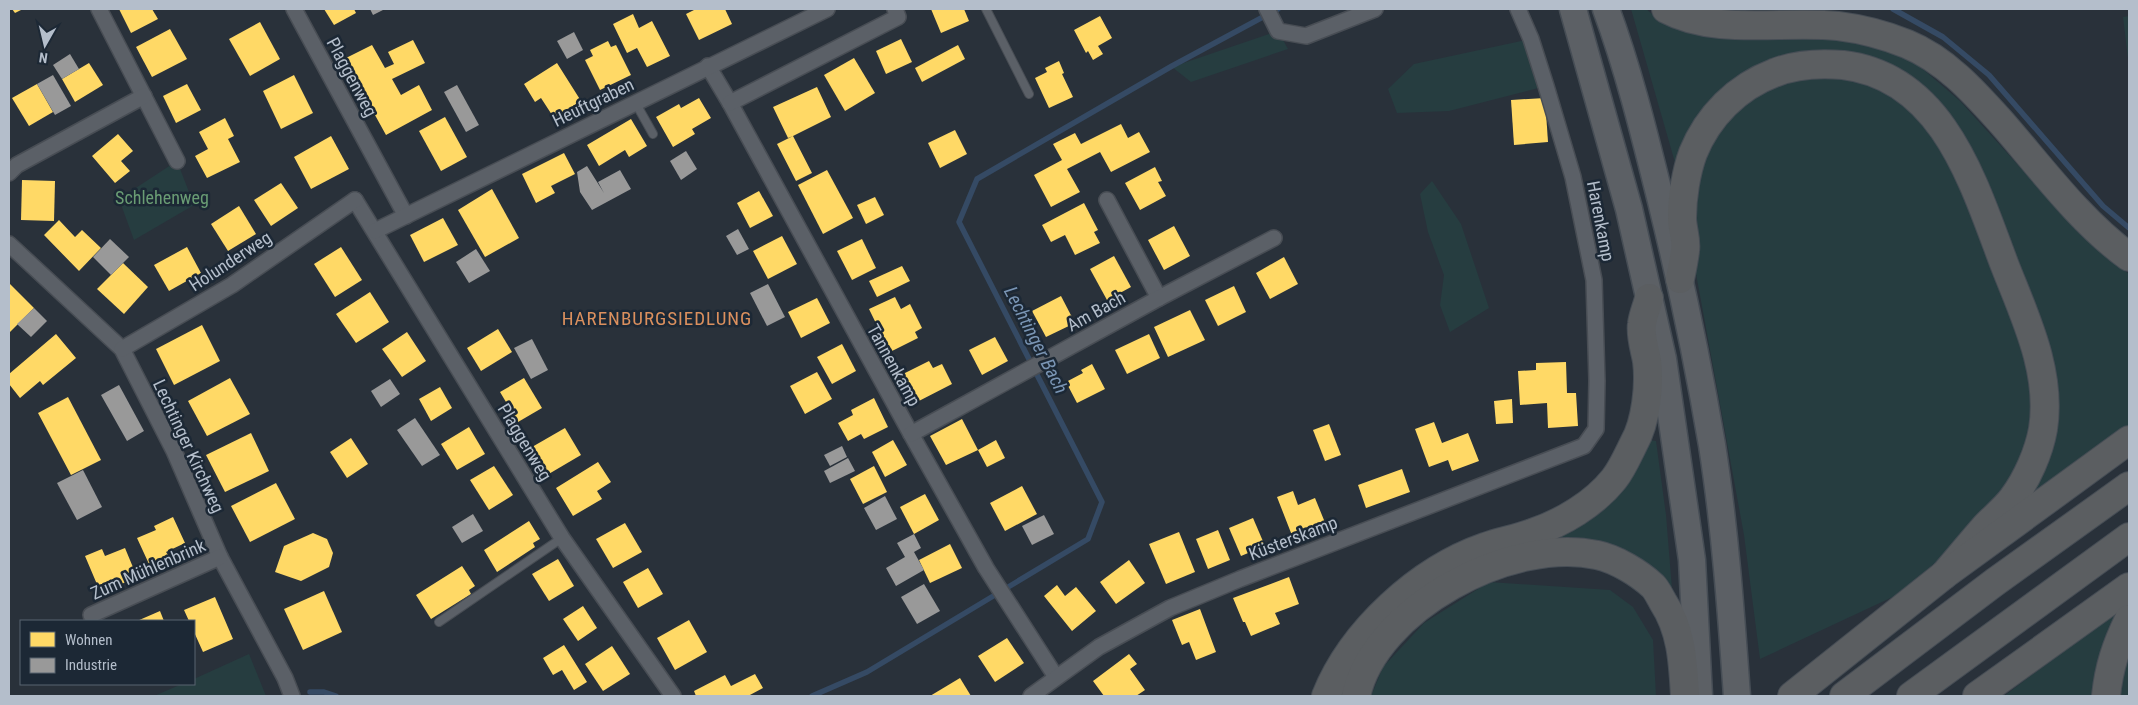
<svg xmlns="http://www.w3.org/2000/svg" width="2138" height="705" viewBox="0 0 2138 705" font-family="'Roboto Condensed',sans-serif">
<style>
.green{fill:#263d40}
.homes{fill:#ffd966}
.industry{fill:#999}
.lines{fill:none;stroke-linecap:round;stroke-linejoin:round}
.stream{stroke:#354a64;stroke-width:5.5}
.service-casing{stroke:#484d54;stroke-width:10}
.minor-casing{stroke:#484d54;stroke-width:18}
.trunk-casing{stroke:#464d55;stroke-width:29}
.motorway-casing{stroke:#464d55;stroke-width:30}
.service{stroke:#5b6067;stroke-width:8}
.minor{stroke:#5b6067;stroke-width:15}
.trunk{stroke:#5c6065;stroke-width:26}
.motorway{stroke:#5b5e61;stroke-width:28}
.labels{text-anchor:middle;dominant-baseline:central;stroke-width:5;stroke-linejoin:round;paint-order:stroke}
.street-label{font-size:18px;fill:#b4becb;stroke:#1c2835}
.park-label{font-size:18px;fill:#6a9d74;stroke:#1c2835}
.neighbourhood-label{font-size:19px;letter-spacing:1px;fill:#db905e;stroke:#1c2835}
.water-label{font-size:19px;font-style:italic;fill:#7a95b4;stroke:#1c2835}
</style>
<rect width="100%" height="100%" fill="#29313a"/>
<g class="green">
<polygon points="1631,9 1646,9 1657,18 1845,38 1879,48 1917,64 1960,101 2069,221 2101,253 2129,274 2129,427 2028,498 2046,453 1987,194 1881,67 1754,73 1678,173"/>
<polygon points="2129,16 2129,67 2123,17"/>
<polygon points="1278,31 1288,49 1191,82 1172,67"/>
<polygon points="1531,39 1546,86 1449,111 1397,113 1388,89 1414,64"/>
<polygon points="1811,75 1843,75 1881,90 1914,112 1941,147 1989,253 2033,375 2036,423 2022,470 1986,519 1899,594 1760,659 1744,535 1688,230 1693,174 1738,101 1776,83"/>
<polygon points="177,161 194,205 134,240 119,199"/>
<polygon points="1432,181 1461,224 1489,308 1450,332 1440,305 1444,275 1428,232 1420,194"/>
<polygon points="1649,440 1656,441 1666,515 1672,589 1666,589 1657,578 1520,548"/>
<polygon points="1489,582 1610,590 1633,607 1653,640 1656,696 1371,696 1383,667 1424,623"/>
<polygon points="2128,602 2114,629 2096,696 2004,696"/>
<polygon points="2129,638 2129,696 2114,696"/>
<polygon points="249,654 266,696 154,696 182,684 194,684 194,679"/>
</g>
<g class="homes">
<polygon points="12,9 23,9 15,13"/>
<polygon points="119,9 152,9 158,19 131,33"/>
<polygon points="324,9 354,9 356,13 334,25"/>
<polygon points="696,9 725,9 732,24 699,40 686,14"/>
<polygon points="931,9 964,9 969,21 941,33"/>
<polygon points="633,14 639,28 652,21 670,56 647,67 637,48 627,53 613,24"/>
<polygon points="1100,16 1112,38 1098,46 1103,54 1093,60 1088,51 1086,53 1074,30"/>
<polygon points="260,22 280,59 250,76 229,39"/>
<polygon points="170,29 187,59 152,77 136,47"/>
<polygon points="901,39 912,62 886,74 876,51"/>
<polygon points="413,40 425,63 392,79 401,95 419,85 432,110 386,135 344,59 372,45 385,68 394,64 388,52"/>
<polygon points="608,41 611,47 616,45 631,75 600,90 585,60 593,56 590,50"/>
<polygon points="958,45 965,59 922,82 915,68"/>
<polygon points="854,58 875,93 845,111 824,75"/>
<polygon points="1059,61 1064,73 1062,74 1073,97 1049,108 1035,78 1047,72 1045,68"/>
<polygon points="89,63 103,85 75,102 62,79"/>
<polygon points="557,63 581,101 554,118 541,98 535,102 524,84"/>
<polygon points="294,75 313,113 281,129 263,91"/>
<polygon points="37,84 53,112 29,126 12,98"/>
<polygon points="187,84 201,110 176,123 163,96"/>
<polygon points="817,87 831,117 793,136 812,173 796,181 777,144 793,136 788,138 773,107"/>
<polygon points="699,98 711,118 692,129 695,134 673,147 656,117 679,104 681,108"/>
<polygon points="1545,98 1548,142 1514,145 1511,100"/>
<polygon points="445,117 467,157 441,171 419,131"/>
<polygon points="225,118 234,136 228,139 240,162 207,178 195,156 208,149 199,132"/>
<polygon points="631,119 647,146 629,157 625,150 599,166 587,145"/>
<polygon points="1121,124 1128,138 1139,132 1150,152 1111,172 1100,152 1067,169 1080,192 1051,207 1034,175 1062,160 1053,144 1075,133 1081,144"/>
<polygon points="955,130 967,154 940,168 928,143"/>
<polygon points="118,134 133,151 121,161 130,171 115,183 92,156"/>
<polygon points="331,136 349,169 311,189 294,157"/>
<polygon points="564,153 575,174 551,186 555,193 536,203 522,174"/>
<polygon points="1155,167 1162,181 1158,182 1166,196 1140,210 1125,183"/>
<polygon points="827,170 853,218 823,234 798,185"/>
<polygon points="22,180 55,181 54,221 21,220"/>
<polygon points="281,183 298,208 271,226 254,200"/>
<polygon points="492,189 519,238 485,257 458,210"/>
<polygon points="759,191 773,216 750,228 737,203"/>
<polygon points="875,197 884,215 866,224 857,205"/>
<polygon points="1084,203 1098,230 1094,232 1100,243 1075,255 1065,235 1051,242 1042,225"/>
<polygon points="239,206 256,234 228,251 211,224"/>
<polygon points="443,218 458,245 424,262 410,235"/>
<polygon points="59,220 75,237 82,230 101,248 79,271 44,235"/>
<polygon points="1174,226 1190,256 1164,270 1148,240"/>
<polygon points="782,236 797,264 768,279 753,251"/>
<polygon points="862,239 876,268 852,280 837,251"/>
<polygon points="187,247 201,273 169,291 154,265"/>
<polygon points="341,247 362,280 335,297 314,264"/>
<polygon points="1114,256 1131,287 1107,300 1090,269"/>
<polygon points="1284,257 1298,284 1270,299 1256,273"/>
<polygon points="123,263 148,287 124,314 97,289"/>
<polygon points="902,266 910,281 877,297 869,281"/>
<polygon points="9,283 34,308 9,333"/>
<polygon points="1234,286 1246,312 1218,326 1205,300"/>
<polygon points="370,292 389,322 356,343 336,314"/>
<polygon points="1061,296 1075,323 1046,337 1032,311"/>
<polygon points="895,297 901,309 910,304 922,328 915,332 918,338 890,352 869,309"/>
<polygon points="817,298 830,323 801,338 788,312"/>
<polygon points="1190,310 1205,340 1168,357 1154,327"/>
<polygon points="202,325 220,361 174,385 156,349"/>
<polygon points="498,329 512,352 481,371 467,348"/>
<polygon points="407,332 426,361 402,377 382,349"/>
<polygon points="56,334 76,358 43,385 40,381 20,398 9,384 9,374"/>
<polygon points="1149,334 1160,358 1127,374 1115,350"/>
<polygon points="995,337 1008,361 982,375 969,350"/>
<polygon points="842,344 856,371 832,384 817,357"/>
<polygon points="929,361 933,368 942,364 952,384 915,403 901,375"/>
<polygon points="1566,362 1567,393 1576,393 1578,426 1548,428 1547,403 1520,405 1518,371 1536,370 1536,363"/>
<polygon points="1092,364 1105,389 1077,403 1066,382 1083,373 1081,370"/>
<polygon points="817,372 832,399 805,414 790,386"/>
<polygon points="230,378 250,414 207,436 188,401"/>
<polygon points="524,378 542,408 518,422 500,392"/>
<polygon points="440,387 452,408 431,421 419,399"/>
<polygon points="68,397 101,460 71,475 38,413"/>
<polygon points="874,398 888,427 864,439 861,434 848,441 838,423 853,415 851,410"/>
<polygon points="1512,399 1513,423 1496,424 1494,401"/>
<polygon points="962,419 978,450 996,440 1005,458 987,467 978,450 946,465 930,436"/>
<polygon points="1434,422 1442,443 1468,433 1479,461 1452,471 1448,460 1429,467 1415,429"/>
<polygon points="1329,424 1341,455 1325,461 1313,430"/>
<polygon points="469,427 485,454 457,470 441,444"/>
<polygon points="565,428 581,455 547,475 532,447"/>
<polygon points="251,433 269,471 225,492 206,455"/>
<polygon points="351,438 368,464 347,478 330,452"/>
<polygon points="893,440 907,465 885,477 872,452"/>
<polygon points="598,462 611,482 597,491 602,499 573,516 556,488"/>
<polygon points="494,466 513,495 489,510 470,480"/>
<polygon points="874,466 887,492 863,504 850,479"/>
<polygon points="1402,469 1410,492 1366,508 1358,485"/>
<polygon points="276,483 295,519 250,542 231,506"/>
<polygon points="1022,486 1037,514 1005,531 990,503"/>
<polygon points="1293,491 1298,505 1315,498 1326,525 1293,538 1277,497"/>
<polygon points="925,494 939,520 914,534 900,507"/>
<polygon points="173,517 185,543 166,552 168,555 149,564 137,538 156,530 154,526"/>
<polygon points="1253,518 1265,546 1241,556 1229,528"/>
<polygon points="529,521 540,539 533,543 535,547 497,572 484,550"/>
<polygon points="625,523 642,552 613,568 596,539"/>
<polygon points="1218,530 1230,560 1208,569 1196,539"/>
<polygon points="1179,532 1195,572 1166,584 1149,544"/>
<polygon points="313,533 327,539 333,553 329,567 301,581 275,572 284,546"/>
<polygon points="950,544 962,568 930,583 919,560"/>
<polygon points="125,548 137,577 117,586 116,582 99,589 85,556 102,549 105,556"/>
<polygon points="558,559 574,586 549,601 532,574"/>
<polygon points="1129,560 1145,583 1116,604 1100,582"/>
<polygon points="462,566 475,586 469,590 471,594 431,619 416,595"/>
<polygon points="648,568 663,594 638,608 623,582"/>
<polygon points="1289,577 1299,604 1275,613 1280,624 1251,636 1245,622 1243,622 1233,598"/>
<polygon points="1057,585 1065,596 1076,587 1096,611 1072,631 1044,596"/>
<polygon points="324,591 342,632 303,650 284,609"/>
<polygon points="215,597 233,639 203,652 194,632 194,621 189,621 184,610"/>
<polygon points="583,606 597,628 578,641 563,619"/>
<polygon points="1200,609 1216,652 1196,660 1189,642 1182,645 1172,620"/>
<polygon points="160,611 164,621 137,621"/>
<polygon points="689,620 707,652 675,670 657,638"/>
<polygon points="1007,638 1024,663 995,682 978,656"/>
<polygon points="564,645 587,682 574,690 562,670 553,675 543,658"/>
<polygon points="612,646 630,674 603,691 585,664"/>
<polygon points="1129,654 1137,664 1130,669 1145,690 1136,696 1104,696 1093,681"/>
<polygon points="755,674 763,688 748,696 696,696 694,691 725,675 731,686"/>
<polygon points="960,678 971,696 930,696"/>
</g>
<g class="industry">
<polygon points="370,9 385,9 373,15"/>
<polygon points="574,32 583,50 567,59 557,41"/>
<polygon points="70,54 79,69 62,79 53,65"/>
<polygon points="53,75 71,106 55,115 37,84"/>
<polygon points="457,85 479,125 466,132 444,92"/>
<polygon points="686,151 697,169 681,180 670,161"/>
<polygon points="587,166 604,193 598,182 620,170 631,189 592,210 580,192 577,172"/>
<polygon points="738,229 749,249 737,255 726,236"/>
<polygon points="110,239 129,257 111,275 93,257"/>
<polygon points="476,249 490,271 469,283 456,262"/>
<polygon points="768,284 785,317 767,326 750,293"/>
<polygon points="34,308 47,321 31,337 17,324"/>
<polygon points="532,339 548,370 531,379 514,348"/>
<polygon points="390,379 400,394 381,407 371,391"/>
<polygon points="119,385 144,431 127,441 101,395"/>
<polygon points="415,418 440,455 422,466 397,430"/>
<polygon points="842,446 847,457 830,466 824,455"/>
<polygon points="848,458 855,471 830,483 824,471"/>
<polygon points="83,470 102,507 77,520 57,483"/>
<polygon points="885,496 897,519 876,530 864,508"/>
<polygon points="473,514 483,531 462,543 452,527"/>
<polygon points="1044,515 1054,534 1032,545 1022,526"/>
<polygon points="914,534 921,548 914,552 924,570 896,586 886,568 905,557 897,543"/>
<polygon points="924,584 940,611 917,624 901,597"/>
</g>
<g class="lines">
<g class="stream">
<polyline points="1893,9 1943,37 1989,75 2103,206 2129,228"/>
<polyline points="310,692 324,692 336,696"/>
<polyline points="812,696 867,672 1088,539 1102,502 959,222 977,179 1172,66 1278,9"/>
</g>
<g class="service-casing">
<g id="service">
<polyline points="986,9 1029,94"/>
<polyline points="635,102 653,134"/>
<polyline points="439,622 562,538"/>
</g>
</g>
<g class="minor-casing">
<g id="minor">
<polyline points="99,9 177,161"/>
<polyline points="294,9 406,216"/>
<polyline points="1267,9 1278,31 1306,36 1375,9"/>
<polyline points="708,66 730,103 911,434 986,568 1056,677"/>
<polyline points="730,103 898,17 895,9"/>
<polyline points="9,173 17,165 144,96"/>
<polyline points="355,200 562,538 673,696"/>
<polyline points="1107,200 1159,298"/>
<polyline points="375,231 827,9"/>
<polyline points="9,244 122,349 174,451 220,557 285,678 292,696"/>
<polyline points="122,349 232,285 355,200"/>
<polyline points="911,434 1159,298 1274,238"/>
<polyline points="91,615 220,557"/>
<polyline points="1031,696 1099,647 1170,608 1240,579 1584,446 1596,429 1597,381 1594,280 1573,177 1546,86 1531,39 1518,9"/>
</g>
</g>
<g class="trunk-casing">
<g id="trunk">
<polyline points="1573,9 1629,209 1663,359 1692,560 1699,696"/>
<path d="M1606,9C1629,71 1645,137 1661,201C1681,282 1698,363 1712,445C1725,528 1731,612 1737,696"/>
</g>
</g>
<g class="motorway-casing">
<g id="motorway">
<path d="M1666,9C1716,36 1784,20 1838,26C1862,29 1885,35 1907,44C1946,60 1975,93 2002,123C2042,169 2080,221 2129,257"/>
<path d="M1680,279C1682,269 1684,260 1685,251C1687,240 1682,229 1682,218C1682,198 1686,172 1693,153C1708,116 1737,87 1774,73C1796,64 1820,63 1843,65C1944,77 1974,185 2005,266C2025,317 2052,372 2043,429C2039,452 2027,479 2013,498C2005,509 1993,518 1984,528C1970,544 1957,560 1944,575"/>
<path d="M1326,696C1352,631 1419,570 1485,547C1500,541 1517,539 1532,533C1562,523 1594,504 1614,479C1622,469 1628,455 1634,443C1646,422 1650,385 1647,361C1645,350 1640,335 1642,324C1643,315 1647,307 1649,298"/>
<path d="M1356,696C1375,608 1512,536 1597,555C1616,559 1639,573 1653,586C1657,590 1660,597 1663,602C1682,631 1683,663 1685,696"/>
<polyline points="1792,696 1944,575 2129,440"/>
<polyline points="1844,696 1995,582 2129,486"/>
<polyline points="1911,696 2129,537"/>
<polyline points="1977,696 2129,587"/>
<path d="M2106,696C2109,667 2116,646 2129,619"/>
</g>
</g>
<use href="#service" class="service"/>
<use href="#minor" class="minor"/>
<use href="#trunk" class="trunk"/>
<use href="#motorway" class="motorway"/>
</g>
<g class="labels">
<g class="street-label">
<text transform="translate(352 77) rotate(62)">Plaggenweg</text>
<text transform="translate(593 102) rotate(-26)">Heuftgraben</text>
<text transform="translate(1601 221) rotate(79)">Harenkamp</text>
<text transform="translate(230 261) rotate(-33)">Holunderweg</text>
<text transform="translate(1096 311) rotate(-29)">Am Bach</text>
<text transform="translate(894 365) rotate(61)">Tannenkamp</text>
<text transform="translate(525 442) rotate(59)">Plaggenweg</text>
<text transform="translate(189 446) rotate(65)">Lechtinger Kirchweg</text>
<text transform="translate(1293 538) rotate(-21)">Küsterskamp</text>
<text transform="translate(148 569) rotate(-24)">Zum Mühlenbrink</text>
</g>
<g class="park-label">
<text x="162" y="197">Schlehenweg</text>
</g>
<g class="neighbourhood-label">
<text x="657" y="318">HARENBURGSIEDLUNG</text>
</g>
<g class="water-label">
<text transform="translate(1036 340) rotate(63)">Lechtinger Bach</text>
</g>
</g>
<rect width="2138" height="705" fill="none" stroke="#b4becb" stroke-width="20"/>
<rect x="20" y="620" width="175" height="65" fill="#1c2835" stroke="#596471"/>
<rect x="30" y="632" width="25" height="15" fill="#ffd966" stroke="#596471"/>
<text x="65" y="645" font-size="15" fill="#b4becb">Wohnen</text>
<rect x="30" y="658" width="25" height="15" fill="#999999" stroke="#596471"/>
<text x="65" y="670" font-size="15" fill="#b4becb">Industrie</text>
<g transform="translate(45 45) rotate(188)" stroke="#1c2835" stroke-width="4" paint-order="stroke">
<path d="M0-4L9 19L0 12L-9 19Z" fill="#b4becb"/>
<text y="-8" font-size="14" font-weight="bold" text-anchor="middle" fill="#b4becb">N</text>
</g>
</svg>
